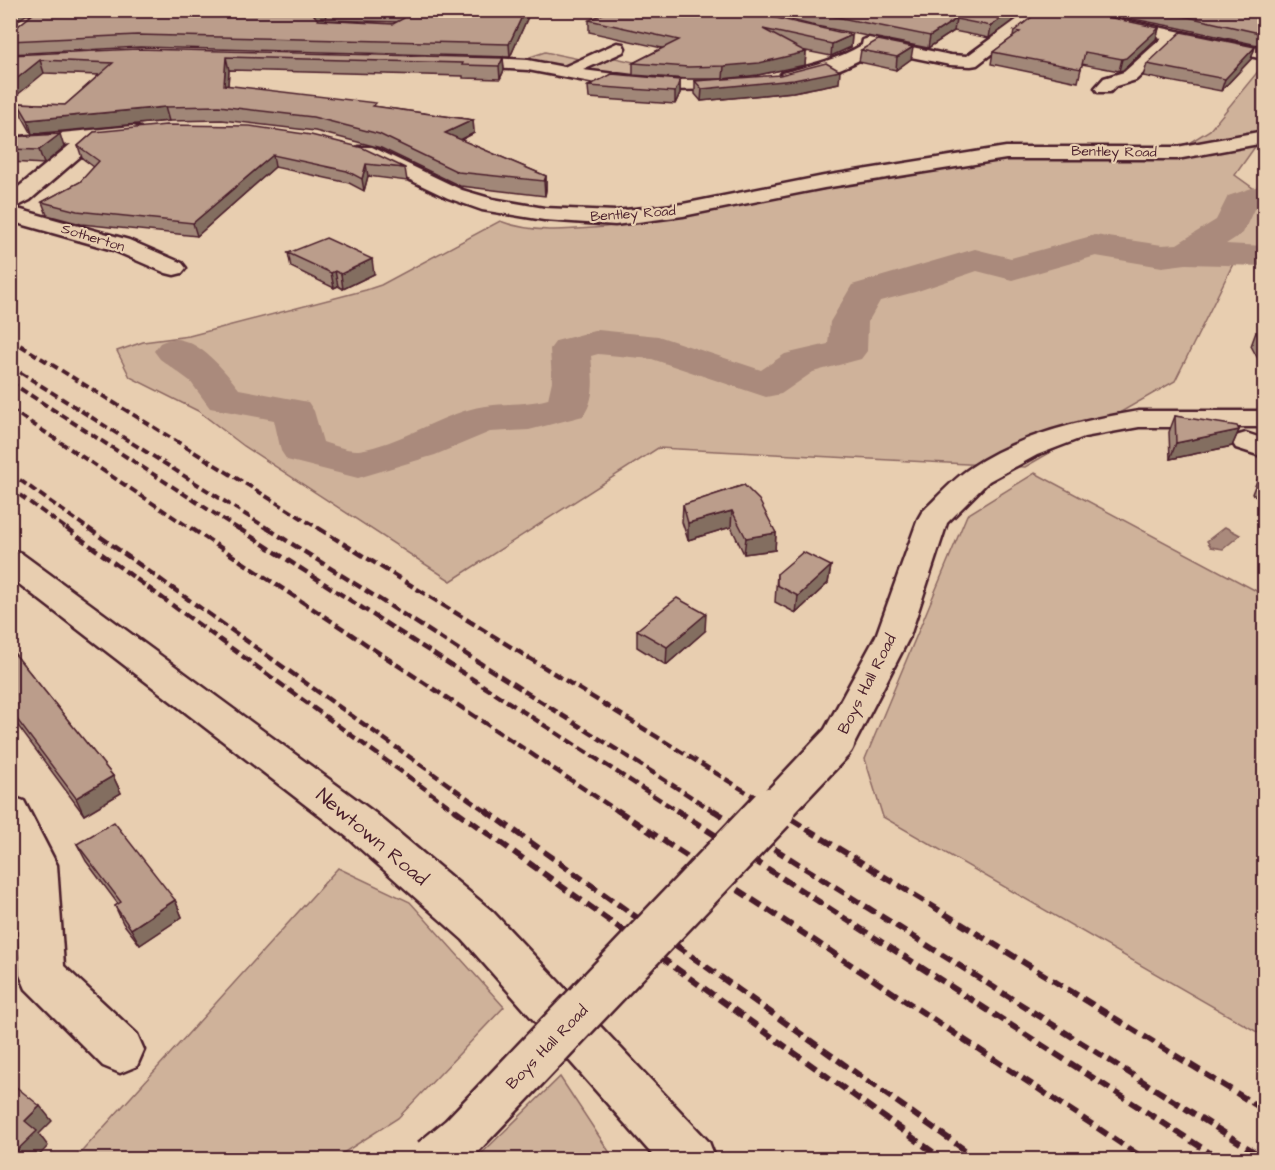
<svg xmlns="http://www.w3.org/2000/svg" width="1275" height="1170" viewBox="0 0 1275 1170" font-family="'Architects Daughter',sans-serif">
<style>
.green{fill:#cfb29a;stroke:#8c6862;stroke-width:1.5}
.water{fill:#aa8a7b;stroke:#845f5b;stroke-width:1.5}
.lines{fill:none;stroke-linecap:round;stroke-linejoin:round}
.river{fill:#aa8a7b;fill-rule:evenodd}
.minor-casing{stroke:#4a1f2b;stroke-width:5}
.minor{fill:#e8ceb0;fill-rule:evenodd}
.rail-far2{stroke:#4a1f2b;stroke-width:4;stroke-dasharray:8 4;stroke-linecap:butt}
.rail-far1{stroke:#4a1f2b;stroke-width:4.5;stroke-dasharray:10 4.5;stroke-linecap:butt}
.rail{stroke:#4a1f2b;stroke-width:6;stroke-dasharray:12 6;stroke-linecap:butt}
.minor-bridge-far1-casing{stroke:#4a1f2b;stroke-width:40;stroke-linecap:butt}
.minor-bridge-casing{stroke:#4a1f2b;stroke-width:50;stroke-linecap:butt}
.minor-bridge-far1{stroke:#e8ceb0;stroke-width:35}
.minor-bridge{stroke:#e8ceb0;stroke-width:45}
.wall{fill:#a18778;stroke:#4a1f2b;stroke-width:1.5;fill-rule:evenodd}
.shaded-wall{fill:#836e61;stroke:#4a1f2b;stroke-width:1.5}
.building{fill:#bb9d8b;stroke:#4a1f2b;stroke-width:1.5}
.labels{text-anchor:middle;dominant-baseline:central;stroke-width:4.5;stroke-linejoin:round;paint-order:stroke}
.far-street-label{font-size:14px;fill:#4a1f2b;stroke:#e8ceb0}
.street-label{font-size:16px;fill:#4a1f2b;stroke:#e8ceb0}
.near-street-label{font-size:20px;fill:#4a1f2b;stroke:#e8ceb0}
</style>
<rect width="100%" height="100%" fill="#e8ceb0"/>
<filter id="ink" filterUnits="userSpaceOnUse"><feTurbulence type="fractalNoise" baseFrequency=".0167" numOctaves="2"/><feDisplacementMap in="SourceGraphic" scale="12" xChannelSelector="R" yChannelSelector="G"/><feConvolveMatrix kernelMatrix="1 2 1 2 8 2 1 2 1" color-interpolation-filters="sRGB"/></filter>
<g filter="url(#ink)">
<g class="green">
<polygon points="545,52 584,60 571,66 527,60 530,57"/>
<polygon points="611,57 714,80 655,79 587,70"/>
<polygon points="1264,64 1264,132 1174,147 1189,143 1210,130"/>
<path d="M1257,144L1235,175L1264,196V262L1233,264L1175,381L1025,467L658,448L451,581L244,446L198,411L130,377L117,351L143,342L189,336L366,290L381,285L500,221C534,234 569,230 605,227L991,161Z"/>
<polygon points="1035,473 1264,595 1264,1036 883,817 865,759 967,515"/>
<polygon points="338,868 410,902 504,1007 398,1118 334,1159 75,1159"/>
<polygon points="560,1077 614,1159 476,1159"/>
</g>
<polygon class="water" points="1225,527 1240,535 1223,549 1211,547 1207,541"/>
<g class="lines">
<path class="river" d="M1264,184V205L1254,209L1243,233L1226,244L1264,246V266L1186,264L1162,267L1096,256L1012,280L977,271L915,292L880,301L868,322L867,351L861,359L813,372L781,394L766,397L652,359L598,354L591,356C593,377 596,398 583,416L529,430L490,432L435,455L358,478L287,460L281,451L274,420L210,408L190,381L160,359L154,351L160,343C164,341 170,339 174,339C199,339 225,371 239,389L308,402L314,411L323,442C333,445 348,451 359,450C399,444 433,419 471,409C496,402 523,406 548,399L552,381L550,349L556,341L598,330L658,336L761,370L785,354L828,344L830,322L852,285L975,249L1011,258L1095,235L1162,245L1177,244L1216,220L1228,196Z"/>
<g class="minor-casing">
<g id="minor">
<path d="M1030,10H1048L977,65L971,66L950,65L877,50C856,63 807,87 782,81L779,77L782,73C810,66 837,60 862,45L863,40L869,38L950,55L967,56Z"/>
<polygon points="10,15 33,16 41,21 33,26 10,25"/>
<polygon points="1114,18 1264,49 1264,59 1177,41 1136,80 1116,86 1110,92 1098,92 1095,88 1104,78 1124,72 1162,38 1108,26 1106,23 1108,20"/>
<polygon points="617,43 623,44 625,48 623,52 583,70 662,80 740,79 746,80 749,84 746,88 740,89 662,90 601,84 528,70 457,66 451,65 449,61 451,57 457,56 528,60 564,67"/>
<polygon points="133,126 140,128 143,132 140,136 98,141 30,200 14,208 129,240 182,263 186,268 182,273 174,275 166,273 113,250 10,221 10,194 71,144 10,150 10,138"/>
<polygon points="1264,131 1264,143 1177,159 1006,159 824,188 683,216 615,225 544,220 482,210 448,198 358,155 355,151 358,147 372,147 462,190 493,199 544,208 615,211 683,204 824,176 1006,147 1177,147"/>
<path d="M1139,411H1264V427H1139L1084,437L1037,455L989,481L947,523L910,636L850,752L837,756L824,752L818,742L876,636L918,519L922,512C937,498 952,480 970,468C1021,434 1080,421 1139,411Z"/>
<polygon points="1246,433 1264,439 1264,457 1236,448 1232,442 1236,436"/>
<polygon points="10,550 21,553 375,813 493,912 709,1142 716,1160 657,1160 463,940 347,837 10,577"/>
<polygon points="10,796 24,801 57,865 64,966 137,1034 144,1050 137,1066 120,1073 103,1066 26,989 20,975 15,865 10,855"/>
</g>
</g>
<use href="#minor" class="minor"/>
<g class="rail-far2">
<polyline points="10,339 321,530"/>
<polyline points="10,366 270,530"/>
<polyline points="10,382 240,530"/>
<polyline points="10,409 193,530"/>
<polyline points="10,473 90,530"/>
<polyline points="10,488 68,530"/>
</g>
<g class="rail-far1">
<polyline points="66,528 457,812"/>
<polyline points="88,528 487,812"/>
<polyline points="191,528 619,812"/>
<polyline points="238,528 679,812"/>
<polyline points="267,528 715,812"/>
<polyline points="318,528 779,812"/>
</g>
<g class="rail">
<polyline points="455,810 944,1160"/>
<polyline points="485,810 979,1160"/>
<polyline points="617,810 1146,1160"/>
<polyline points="676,810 1221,1160"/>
<polyline points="713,810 1264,1158"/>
<polyline points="776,810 1264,1110"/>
</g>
<g class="minor-bridge-far1-casing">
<polyline id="minor-bridge-far1" points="771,812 837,742"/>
</g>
<g class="minor-bridge-casing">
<polyline id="minor-bridge" points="433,1160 461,1137 772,810"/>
</g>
<use href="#minor-bridge-far1" class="minor-bridge-far1"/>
<use href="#minor-bridge" class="minor-bridge"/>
</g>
<g class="wall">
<path d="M38,10H531L510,57L140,47L10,54V30H13ZM326,20L396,22L393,24L325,21Z"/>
<polygon points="752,10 1027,10 989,38 954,31 928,48 811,25"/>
<polygon points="1087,10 1264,10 1264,44 1262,46 1175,27"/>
<polygon points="589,20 852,35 851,47 831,56 801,50 806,52 805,65 758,75 723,79 688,79 633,75 633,63 662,48 589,32"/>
<polygon points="1159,28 1156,39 1123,70 1119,71 1082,64 1078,82 991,64 993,52 1013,37 1014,31"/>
<polygon points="1255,47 1251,59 1221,91 1143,76 1147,64"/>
<polygon points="861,50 911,59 896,70 859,62"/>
<polygon points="10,55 503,58 504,70 500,79 463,78 463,76 229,70 228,86 473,120 474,133 461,140 546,176 546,190 545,196 460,186 381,148 315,131 222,120 169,121 32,134 22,116 18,103 65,105 99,75 44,73"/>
<polygon points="680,80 680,93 675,104 589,98 588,86"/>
<polygon points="695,81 839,83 793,92 701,101 695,94"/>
<polygon points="94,132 405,168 407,181 368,176 364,191 349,183 275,167 197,236 81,224 47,215 42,202 80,182 94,167 82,158 78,146"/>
<polygon points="10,137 64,147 44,164 10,162"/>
<polygon points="288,253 374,274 343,289 338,286 334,288 291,267"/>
<polygon points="1256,332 1264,332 1264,370 1251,346"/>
<polygon points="1175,416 1239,430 1232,446 1170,459 1169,432"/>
<polygon points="1264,474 1264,501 1252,494 1258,478"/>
<polygon points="744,485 776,533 775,550 744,554 731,527 688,540 682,522 683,505"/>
<polygon points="831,566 828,583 796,613 775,602 777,574"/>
<polygon points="637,630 705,631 666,665 637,647"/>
<polygon points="10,648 113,776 121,793 84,815 10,715"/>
<polygon points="77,844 175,900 182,917 140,945 123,923 115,906 118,904 86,861"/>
</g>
<g class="shaded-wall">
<polygon points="12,10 33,10 10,26 10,11"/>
<polygon points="320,10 325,10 326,20 316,27 314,15"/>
<polygon points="525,10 531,10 510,57 509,44"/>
<polygon points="1013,10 1027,10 989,38 991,26"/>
<polygon points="956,19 954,31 928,48 930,36"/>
<polygon points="1159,28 1156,39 1123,70 1119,71 1122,59"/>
<polygon points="852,35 851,47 831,56 832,44"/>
<polygon points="913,47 911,59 896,70 897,57"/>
<polygon points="1255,47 1251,59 1221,91 1225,79"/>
<polygon points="806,52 805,65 758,75 723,79 724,66"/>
<polygon points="226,57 229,70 227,98 224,85"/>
<polygon points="503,58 504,70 500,79 499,66"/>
<polygon points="40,60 44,73 10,101 10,84"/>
<polygon points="840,71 839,83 793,92 701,101 702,89"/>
<polygon points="680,80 680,93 675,104 675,92"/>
<polygon points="165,107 169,121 32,134 28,120"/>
<polygon points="473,120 474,133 446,147 445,133"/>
<polygon points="60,134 64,147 44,164 39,150"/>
<polygon points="273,155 275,167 197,236 193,223"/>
<polygon points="366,164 368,176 364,191 362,179"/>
<polygon points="546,176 546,190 545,196 544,181"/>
<polygon points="372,259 374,274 343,289 341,274"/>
<polygon points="335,271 338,286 334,288 331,273"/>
<polygon points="1239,430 1232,446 1170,459 1176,443"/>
<polygon points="732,511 731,527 688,540 688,523"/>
<polygon points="776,533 775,550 744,554 746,538"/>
<polygon points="831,566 828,583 796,613 798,596"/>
<polygon points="706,614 705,631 666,665 667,647"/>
<polygon points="113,776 121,793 84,815 76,798"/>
<polygon points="175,900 182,917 140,945 131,929"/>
<polygon points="40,1106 52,1121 39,1134 48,1146 35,1160 10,1160 10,1157 25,1121"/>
</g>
<g class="building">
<polygon points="38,10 320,10 314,15 318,20 393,24 404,18 395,10 525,10 509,44 137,35 10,41 10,30 13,30"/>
<polygon points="612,10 741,10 852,35 832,44 763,29 806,52 759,63 724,66 688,67 633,63 679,40 589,20"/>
<polygon points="802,10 1013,10 991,26 956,19 930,36"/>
<polygon points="1041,10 1075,10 1159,28 1126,58 1122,59 1085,52 1081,69 993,52 1020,32 1014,31"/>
<polygon points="1154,10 1264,10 1264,34 1179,15"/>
<polygon points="1181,32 1255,47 1225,79 1147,64"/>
<polygon points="878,40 913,47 897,57 861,50"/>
<polygon points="137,49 503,58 499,66 462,65 463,63 226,57 224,85 376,103 373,106 473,120 445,133 546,176 544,181 458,172 379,134 313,117 219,106 165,107 28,120 18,103 65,105 113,63 40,60 10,84 10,55"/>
<polygon points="826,63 840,71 794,80 702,89 695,81 780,75"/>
<polygon points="612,74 680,80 675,92 588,86"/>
<polygon points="166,125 250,126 311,135 363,148 405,168 366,164 362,179 347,171 273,155 193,223 77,211 42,202 80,182 99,161 78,146 94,132"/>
<polygon points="60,134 39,150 10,149 10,137"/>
<polygon points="326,238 372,259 341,274 335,271 331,273 288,253"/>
<polygon points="1256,332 1264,332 1264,345"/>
<polygon points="1175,416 1237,426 1239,430 1176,443"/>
<polygon points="1264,474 1264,481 1258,478"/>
<polygon points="744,485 759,500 776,533 746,538 732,511 688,523 683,505"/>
<polygon points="803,552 831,566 798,596 777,585 777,574"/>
<polygon points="677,598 706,614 667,647 637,630"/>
<polygon points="10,648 113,776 76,798 10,710"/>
<polygon points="114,822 175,900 131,929 115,906 121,902 77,844"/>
<polygon points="10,1082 40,1106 25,1121 37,1131 10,1157"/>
</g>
</g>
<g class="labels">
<g class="far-street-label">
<text transform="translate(1114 152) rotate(1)">Bentley Road</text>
<text transform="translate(633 214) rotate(-4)">Bentley Road</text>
<text transform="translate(93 238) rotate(17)">Sotherton</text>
</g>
<g class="street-label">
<text transform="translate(867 684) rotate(-63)">Boys Hall Road</text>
<text transform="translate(547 1047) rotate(-46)">Boys Hall Road</text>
</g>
<g class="near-street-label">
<text transform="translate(372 837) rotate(40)">Newtown Road</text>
</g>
</g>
<rect width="1275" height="1170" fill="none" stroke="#e8ceb0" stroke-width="36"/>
<rect x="18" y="18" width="1239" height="1134" fill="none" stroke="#4a1f2b" stroke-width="2" filter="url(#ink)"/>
</svg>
